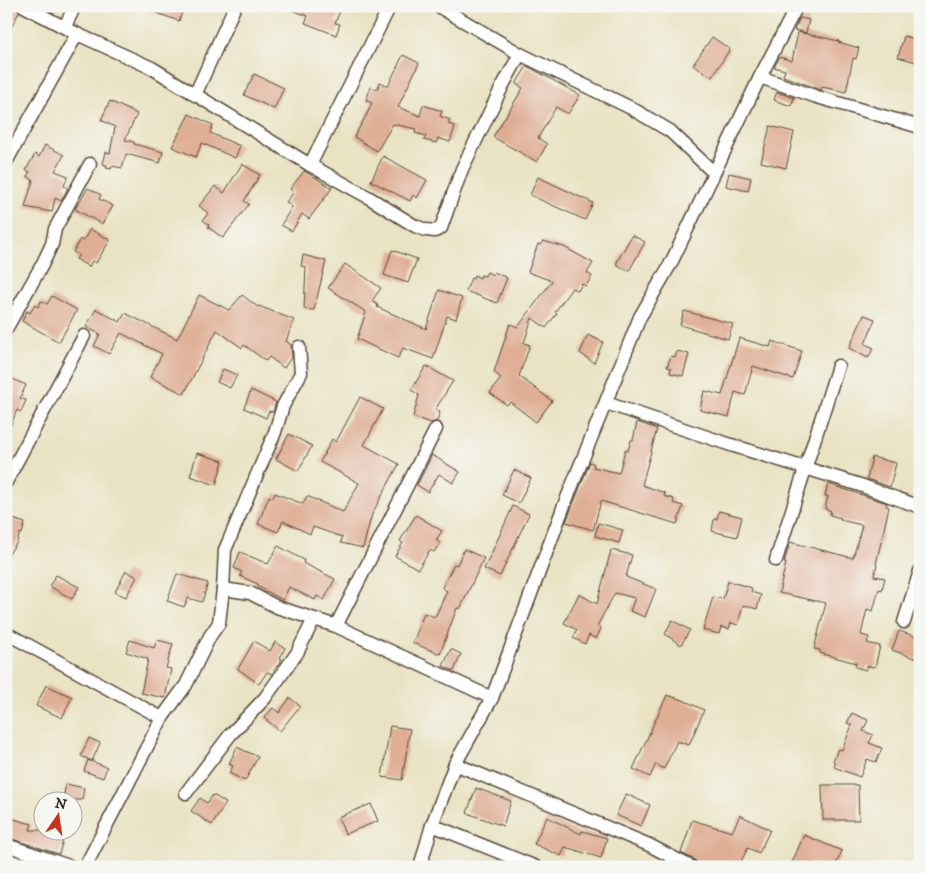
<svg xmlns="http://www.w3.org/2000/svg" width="926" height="873" viewBox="0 0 926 873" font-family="'IM FELL DW Pica',serif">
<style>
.building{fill:#dfae94}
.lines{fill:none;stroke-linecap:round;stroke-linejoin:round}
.minor-casing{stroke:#554637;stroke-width:15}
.minor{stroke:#fff;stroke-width:12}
</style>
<rect width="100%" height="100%" fill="#f6f6f2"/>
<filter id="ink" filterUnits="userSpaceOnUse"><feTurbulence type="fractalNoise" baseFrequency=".02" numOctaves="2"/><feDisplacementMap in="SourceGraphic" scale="10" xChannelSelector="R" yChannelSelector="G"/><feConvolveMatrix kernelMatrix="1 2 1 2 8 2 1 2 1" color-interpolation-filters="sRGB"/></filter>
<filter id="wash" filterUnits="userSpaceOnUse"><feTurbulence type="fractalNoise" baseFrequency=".0096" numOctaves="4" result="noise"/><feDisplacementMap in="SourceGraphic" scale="20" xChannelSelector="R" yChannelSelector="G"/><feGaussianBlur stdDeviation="1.12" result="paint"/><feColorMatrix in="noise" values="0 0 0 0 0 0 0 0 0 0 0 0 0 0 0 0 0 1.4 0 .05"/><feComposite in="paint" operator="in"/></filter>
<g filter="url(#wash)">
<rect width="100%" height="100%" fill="#e9e3c3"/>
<g id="blocks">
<g class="building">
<polygon points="6,6 16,6 19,12 6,38"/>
<polygon points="144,6 184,6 179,21 143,8"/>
<polygon points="286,6 342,6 335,23 340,24 336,35 305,23 308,16 286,8"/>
<polygon points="800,18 809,20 806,33 794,30"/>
<polygon points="798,32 839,41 838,42 859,48 856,59 853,58 846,92 822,87 821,90 816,88 783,76 785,70 774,67 780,57 792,61"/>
<polygon points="904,36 920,40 920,63 898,57"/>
<polygon points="712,37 730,49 712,77 693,65"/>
<polygon points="403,55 419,63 398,107 420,116 423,105 442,111 440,116 450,120 448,124 455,126 450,142 438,138 436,143 424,140 426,136 415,133 416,129 393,124 377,151 354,137 366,116 372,103 366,100 371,87 377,89 380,82 388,86"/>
<polygon points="527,66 580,95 568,114 556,107 538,138 547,144 537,162 493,137 523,88 516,84"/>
<polygon points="254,74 284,88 274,109 244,95"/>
<polygon points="777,92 794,98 791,106 774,100"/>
<polygon points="110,101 137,114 125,140 134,142 134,144 163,152 160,163 126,154 122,168 112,166 111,169 106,168 107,165 103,164 106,152 110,153 115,127 101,120"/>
<polygon points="189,114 213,125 210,133 240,146 235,158 202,143 196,157 172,147"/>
<polygon points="770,126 794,132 786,168 761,162"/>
<polygon points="45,145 64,155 55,171 68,176 64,186 68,188 61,201 55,198 52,212 25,207 33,180 27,176 30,172 26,170 35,154 39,157"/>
<polygon points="383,156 427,180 417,198 413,195 410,201 371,181"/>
<polygon points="242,164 260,175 244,201 249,204 223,238 208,227 209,225 203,220 208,213 199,206 215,186 224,193"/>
<polygon points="304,171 332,188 309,219 302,214 292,231 281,225 292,207 286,202 294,192 290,189"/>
<polygon points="729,173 751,178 748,191 726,186"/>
<polygon points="538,177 593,203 585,220 530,195"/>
<polygon points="88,188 101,195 99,199 113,206 102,224 75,209"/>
<polygon points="90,229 110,240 96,263 92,261 89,267 76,259 79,255 73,252 80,239 83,241"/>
<polygon points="632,235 645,242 629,271 616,264"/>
<polygon points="543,241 564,247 593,263 587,273 592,276 586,286 582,284 578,291 572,288 555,312 557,313 546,328 532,318 524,343 530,345 519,376 552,401 536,422 510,402 507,405 490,393 501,378 494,372 510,324 518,327 552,281 528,272 538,244 541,245"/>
<polygon points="392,250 417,259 408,283 384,275"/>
<polygon points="303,255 326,261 314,310 304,309 306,267 301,266"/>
<polygon points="345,264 381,288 372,301 378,305 377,307 426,329 439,290 462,298 456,319 447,316 433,359 403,348 398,358 357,339 366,312 328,288"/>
<polygon points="487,272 493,275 494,272 507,278 497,303 466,291 471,278 473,279 474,275 480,278 481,275 485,276"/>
<polygon points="199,295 229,310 242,295 258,307 259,306 294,320 286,341 291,345 292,356 284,368 269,357 266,361 244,345 242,348 217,330 184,394 150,377 162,354 121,333 109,354 94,346 100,334 86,327 96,309 120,322 125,313 177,339"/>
<polygon points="52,296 77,310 59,342 22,321 27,311 30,313 35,305 38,307 41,301 47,304"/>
<polygon points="684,311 733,324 728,339 680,325"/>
<polygon points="864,315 875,319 865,344 874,348 868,358 849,348"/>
<polygon points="588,335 603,342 594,363 580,353"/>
<polygon points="739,338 770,347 772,341 802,351 793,379 753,366 745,395 735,392 729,417 700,410 704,391 722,395"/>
<polygon points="677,351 689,354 683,376 670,373 671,368 667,367 671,356 675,357"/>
<polygon points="426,366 453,381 435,410 440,412 437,421 431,423 413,417 419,395 411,390"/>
<polygon points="223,369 237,375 230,388 217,382"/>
<polygon points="6,376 26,385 20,398 26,400 21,412 17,410 7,434"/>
<polygon points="251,390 276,402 273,412 269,411 266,418 244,408"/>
<polygon points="360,397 383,409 364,445 399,464 372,514 363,548 341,543 342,537 313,527 310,534 283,521 278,532 258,524 269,496 273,498 275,493 303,504 307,496 343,512 359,483 320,462 332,439 336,442"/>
<polygon points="637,422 657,429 642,485 665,493 664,496 674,499 673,503 683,506 677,524 601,501 593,530 566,522 590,462 594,464 593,467 619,473 625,450 628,451 631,440 633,440"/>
<polygon points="289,434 312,446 298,471 276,459"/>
<polygon points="197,453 223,461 216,485 190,476"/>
<polygon points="432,455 460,472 453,483 439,474 428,492 417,485"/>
<polygon points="872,457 896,463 890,487 867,479"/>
<polygon points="514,470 531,478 519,503 502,495"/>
<polygon points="828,484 887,503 886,506 889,507 876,564 877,565 874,576 885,578 882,590 879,589 873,611 867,609 861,635 869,637 867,643 880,646 875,667 867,666 866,670 855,667 856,663 820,653 820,650 814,649 826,603 779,593 786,563 784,563 790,542 853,558 862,525 840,520 841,518 830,515 831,511 825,509 828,496 825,496"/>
<polygon points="513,506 529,514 500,576 484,569"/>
<polygon points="719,511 742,517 737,537 712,531 714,519 717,519"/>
<polygon points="416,515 442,531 436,540 440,543 434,552 430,550 418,569 395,556 403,543 400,541"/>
<polygon points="10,518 25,523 22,534 20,533 17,542 6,558 6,520 9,520"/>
<polygon points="598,523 623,530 619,543 595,536"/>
<polygon points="278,546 304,560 303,563 335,579 324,600 317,596 315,600 289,587 283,600 257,586 258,584 240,576 242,572 234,568 240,552 268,564"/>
<polygon points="464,549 484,558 460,609 457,608 440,654 413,643 424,613 435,617 447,591 442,588 454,564 457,565"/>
<polygon points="611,550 632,555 626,577 656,589 645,617 630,611 635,598 615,593 597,626 601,628 596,639 589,635 585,644 573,638 577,630 564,623 579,594 597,604"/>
<polygon points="126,571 137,577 126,597 115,592"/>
<polygon points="177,574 208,583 202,602 188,598 184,607 167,601"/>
<polygon points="56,575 79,587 72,599 49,586"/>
<polygon points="728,581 752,588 751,592 761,595 757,609 743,605 738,625 731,623 729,629 721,627 719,634 703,630 713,597 723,599"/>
<polygon points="672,620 690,630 681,645 665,634"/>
<polygon points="899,631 920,638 920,660 892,650"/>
<polygon points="130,640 154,648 157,640 173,644 166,668 171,669 165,698 141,693 148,659 126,652"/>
<polygon points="254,641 270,651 275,642 285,648 280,658 282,659 272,674 267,672 259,684 238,669"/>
<polygon points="451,649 461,654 454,671 443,666"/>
<polygon points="46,685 72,697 62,718 36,706"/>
<polygon points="667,695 683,700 704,710 689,745 677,741 664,769 656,764 650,777 633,769"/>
<polygon points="290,698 300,706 280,731 264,718 273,708 279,713"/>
<polygon points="852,713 868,720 863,731 873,735 869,743 882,748 876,762 867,759 860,777 834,767 835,762 833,761 838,749 842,750 852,725 847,723"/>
<polygon points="390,726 410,729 402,780 382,777"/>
<polygon points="89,738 100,743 92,761 81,756"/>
<polygon points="237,747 258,757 245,781 229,773 233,766 229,764"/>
<polygon points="88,760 107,767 103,778 84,771"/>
<polygon points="66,784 84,788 82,800 63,800"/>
<polygon points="822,785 858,785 859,820 823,820"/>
<polygon points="476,788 511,801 503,826 467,813"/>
<polygon points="626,794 650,805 641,826 616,815"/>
<polygon points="213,795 226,803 212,825 191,811 200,798 207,803"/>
<polygon points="371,804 378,821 345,834 338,817"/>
<polygon points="740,815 770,830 759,853 748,848 738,867 699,867 695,860 681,853 692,820 732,832"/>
<polygon points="6,817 32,824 30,830 66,830 59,854 6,837"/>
<polygon points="547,817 581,834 582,831 607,838 601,858 565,847 561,856 534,844"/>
<polygon points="804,835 842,851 835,867 820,867 811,863 809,867 790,867"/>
</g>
</g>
</g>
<g filter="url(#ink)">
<use href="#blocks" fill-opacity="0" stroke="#554637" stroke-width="1"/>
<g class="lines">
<g class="minor-casing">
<g id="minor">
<polyline points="24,6 77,34 152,68 310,165 368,197 415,226 426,230 435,231 441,228 462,169 502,87 520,54"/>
<polyline points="438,6 520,54 631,108 670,131 714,173"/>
<polyline points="65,26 75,6"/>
<polyline points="760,77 814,96 920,127"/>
<polyline points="195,95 235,6"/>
<polyline points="6,162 77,34"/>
<polyline points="310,165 390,6"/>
<polyline points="6,329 42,265 52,244 55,229 90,164"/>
<polyline points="606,403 731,445 860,485 920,507"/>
<polyline points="6,482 84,336"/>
<polyline points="776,560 838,366"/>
<polyline points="223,589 225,550 275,432 283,406 301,373 299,347"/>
<polyline points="904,622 920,571"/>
<polyline points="336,626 436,429"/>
<polyline points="6,633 162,718"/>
<polyline points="455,764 649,845 691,867"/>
<polyline points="186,793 230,735 265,698 297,653 314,619"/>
<polyline points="432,825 536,867"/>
<polyline points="6,845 72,867"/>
<polyline points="85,867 162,718 186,685 210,636 219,623 223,589 250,593 277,607 336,626 492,698"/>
<polyline points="420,867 432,825 455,764 492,698 563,508 640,317 671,263 760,77 797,6"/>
</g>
</g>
<use href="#minor" class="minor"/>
</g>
</g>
<rect width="926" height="873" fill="none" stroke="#f6f6f2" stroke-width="25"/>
<g transform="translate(58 816) rotate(13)"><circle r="24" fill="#f6f6f2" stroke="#aba49d"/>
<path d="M0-4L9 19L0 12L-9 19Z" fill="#c8321e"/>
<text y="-8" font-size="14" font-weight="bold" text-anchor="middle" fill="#3b2a1e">N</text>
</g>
</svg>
